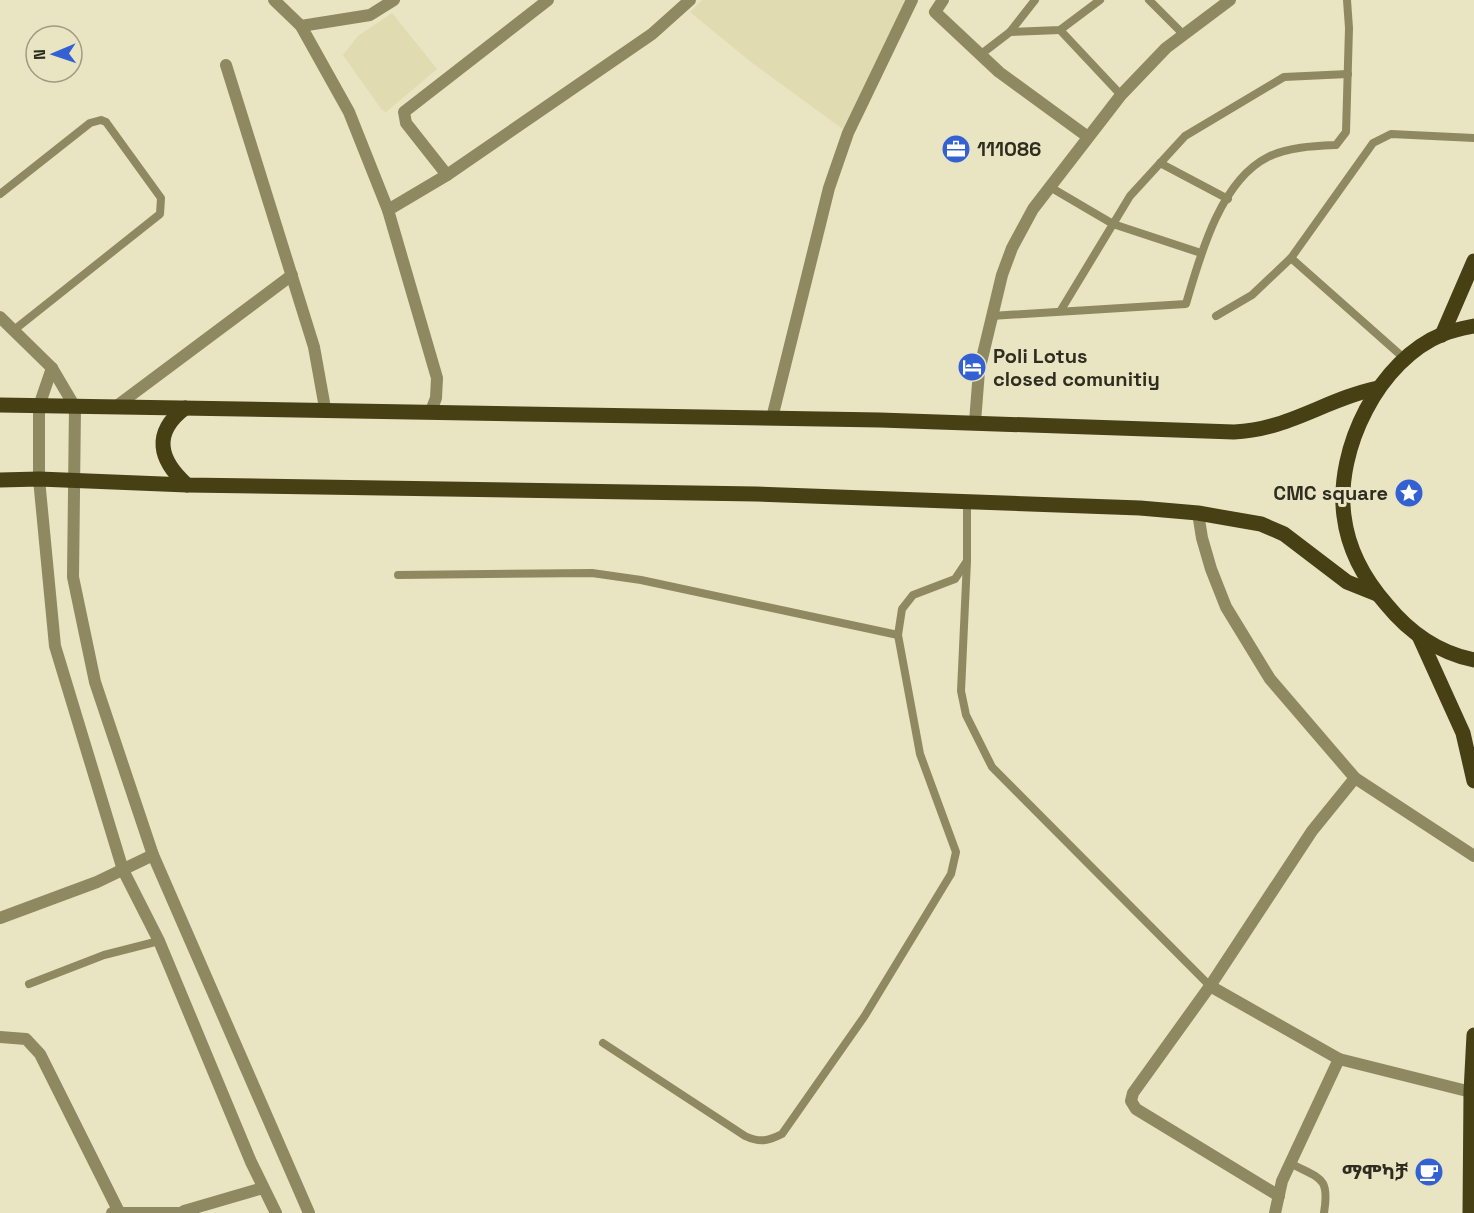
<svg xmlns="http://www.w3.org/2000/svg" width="1474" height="1213" viewBox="0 0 1474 1213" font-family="'Space Grotesk','Noto Sans Ethiopic',sans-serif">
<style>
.built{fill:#e1dbb1}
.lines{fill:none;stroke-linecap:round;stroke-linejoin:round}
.lane{stroke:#8f8962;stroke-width:8}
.street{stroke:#8f8962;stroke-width:12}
.primary{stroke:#464014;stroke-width:15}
.labels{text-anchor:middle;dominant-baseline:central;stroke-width:6;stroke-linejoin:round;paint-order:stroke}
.poi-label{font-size:20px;font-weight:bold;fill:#2f2d20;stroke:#e9e4c2;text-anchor:start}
</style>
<rect width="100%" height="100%" fill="#e9e4c2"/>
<g class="built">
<polygon points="702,0 912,0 848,133 751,62 690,12"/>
<polygon points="392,13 437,69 386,112 382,110 343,55 358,36"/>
</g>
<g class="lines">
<g class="lane">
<polyline points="1149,0 1184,35"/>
<polyline points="1060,30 1121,95"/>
<polyline points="1010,32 1035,0"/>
<polyline points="980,55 1010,32 1060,30 1100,0"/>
<polyline points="1160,163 1228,199"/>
<polyline points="1050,187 1113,224 1201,253"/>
<polyline points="0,194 90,123 101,120 106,122 161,198 160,214 14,330"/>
<polyline points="1291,258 1405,359"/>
<polyline points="1061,310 1130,196 1185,136 1284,77 1348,74"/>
<path d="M991,316L1186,304C1200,256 1220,181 1268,157C1288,147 1314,146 1336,145L1346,132L1349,28L1347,0"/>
<polyline points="1216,316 1252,295 1291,258 1373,143 1391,134 1474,138"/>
<polyline points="967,561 961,691 966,715 992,767 1210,986"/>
<polyline points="398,575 592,573 641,580 898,635"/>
<polyline points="29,984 104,955 159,941"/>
<path d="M603,1043L745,1136C760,1143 768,1141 782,1134L864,1017L951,874L956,852L920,754L898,635L902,609L913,595L955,579L967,561V503"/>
<path d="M1290,1163C1320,1179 1330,1176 1324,1213"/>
</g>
<g class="street">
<polyline points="274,0 301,26 370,15 394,0"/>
<polyline points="943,0 935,12 999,72 1088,137"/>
<polyline points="301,26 349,112 388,210 437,378 436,398 431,411"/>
<polyline points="226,65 314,347 325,408"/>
<polyline points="447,175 406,123 404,112 548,0"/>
<polyline points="388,210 447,175 652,34 690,0"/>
<polyline points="0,317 52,368 75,407 73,577 95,682 153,855 309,1213"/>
<polyline points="52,368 39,406 39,479 55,646 123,870 159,941 251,1162 276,1213"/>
<polyline points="118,405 292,275"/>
<polyline points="772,418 829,188 848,133 912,0"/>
<polyline points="975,422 979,371 1002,275 1012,248 1033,209 1121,95 1166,48 1230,0"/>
<polyline points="1198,513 1202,538 1211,569 1226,607 1270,679 1355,778 1474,856"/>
<polyline points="0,918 97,882 153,855"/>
<polyline points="1210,986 1339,1059 1471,1092"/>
<polyline points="0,1037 26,1039 40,1054 119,1212"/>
<polyline points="1279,1196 1136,1109 1131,1101 1133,1093 1210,986 1312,831 1355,778"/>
<polyline points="184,1211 263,1188"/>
<polyline points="112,1213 185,1213"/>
<polyline points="1275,1213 1282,1181 1339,1059"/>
</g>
<g class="primary">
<path d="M1474,326C1464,328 1453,330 1443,334C1379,360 1335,449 1344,516C1348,549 1365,580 1387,605C1409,632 1439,653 1474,660"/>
<polyline points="1442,335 1474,261"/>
<path d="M0,405L880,420L1234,432C1288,430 1326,399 1378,388"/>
<path d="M185,408C152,433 159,460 187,485"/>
<polyline points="0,480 39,479 187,485 756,494 1140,508 1198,513 1261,524 1284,534 1347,582 1377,594"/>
<polyline points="1419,636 1463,733 1474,781"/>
<polyline points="1470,1213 1471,1092 1474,1035"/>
</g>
</g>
<defs>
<g id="office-disc" transform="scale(1.5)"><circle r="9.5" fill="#3461d1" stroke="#e9e4c2"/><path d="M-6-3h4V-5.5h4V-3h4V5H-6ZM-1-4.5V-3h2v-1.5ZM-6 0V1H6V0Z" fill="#fff"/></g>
<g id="hotel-disc" transform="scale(1.5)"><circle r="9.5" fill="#3461d1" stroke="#e9e4c2"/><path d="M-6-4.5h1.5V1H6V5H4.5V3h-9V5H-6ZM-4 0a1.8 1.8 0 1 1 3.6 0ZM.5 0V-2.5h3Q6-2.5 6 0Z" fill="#fff"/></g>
<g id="sight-disc" transform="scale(1.5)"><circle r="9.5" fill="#3461d1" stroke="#e9e4c2"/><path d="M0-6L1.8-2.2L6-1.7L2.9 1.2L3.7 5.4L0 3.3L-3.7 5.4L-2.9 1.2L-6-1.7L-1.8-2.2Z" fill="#fff"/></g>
<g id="cafe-disc" transform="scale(1.5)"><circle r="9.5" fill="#3461d1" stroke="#e9e4c2"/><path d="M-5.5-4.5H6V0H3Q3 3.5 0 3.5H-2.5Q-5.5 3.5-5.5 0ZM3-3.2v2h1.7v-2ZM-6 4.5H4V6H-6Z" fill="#fff"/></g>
</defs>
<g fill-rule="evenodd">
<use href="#office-disc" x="956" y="149"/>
<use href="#hotel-disc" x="972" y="367"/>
<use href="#sight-disc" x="1409" y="493"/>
<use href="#cafe-disc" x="1429" y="1172"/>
</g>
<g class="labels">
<g class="poi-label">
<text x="977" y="149">111086</text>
<text x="993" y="356">Poli Lotus<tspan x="993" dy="23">closed comunitiy</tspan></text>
<text x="1388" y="493" text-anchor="end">CMC square</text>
<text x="1408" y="1172" text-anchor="end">ማሞካቻ</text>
</g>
</g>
<g transform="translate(54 54) rotate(268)"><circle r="28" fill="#e9e4c2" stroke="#9f9b81" stroke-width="1.5"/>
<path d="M0-4.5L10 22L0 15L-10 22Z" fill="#3461d1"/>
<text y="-9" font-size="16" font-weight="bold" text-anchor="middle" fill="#2f2d20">N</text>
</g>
</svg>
